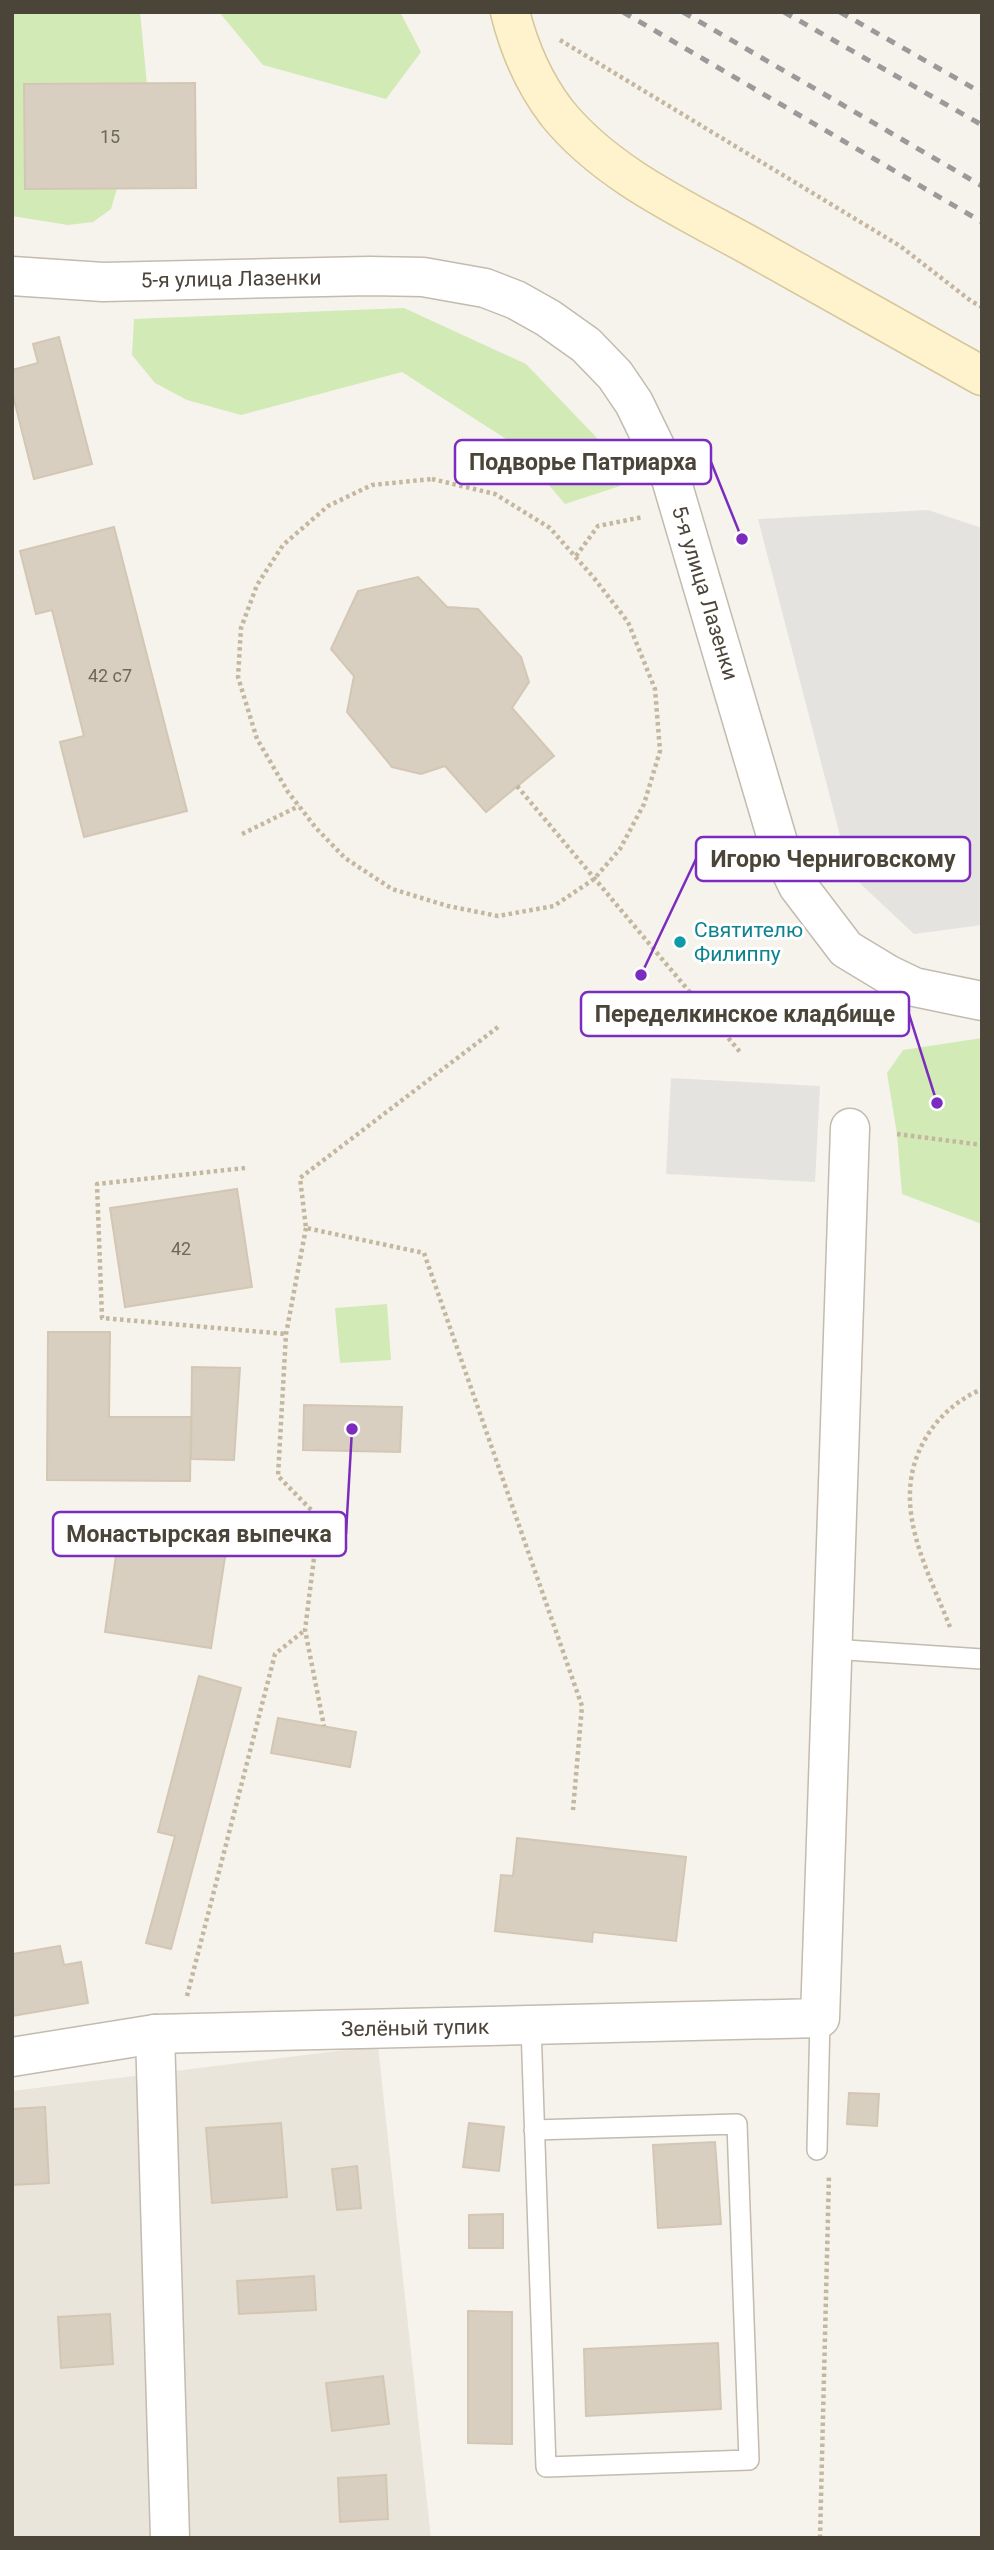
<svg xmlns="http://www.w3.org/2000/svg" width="994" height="2550" viewBox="0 0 994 2550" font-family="Roboto,sans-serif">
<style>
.residential{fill:#eae5da}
.green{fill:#d2eab5}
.parking{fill:#e5e3e0}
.building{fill:#d8cfc1;stroke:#d3c7b4;stroke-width:2}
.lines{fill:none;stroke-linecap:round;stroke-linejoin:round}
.lane-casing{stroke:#c2bbae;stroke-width:22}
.street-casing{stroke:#c2bbae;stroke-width:41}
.secondary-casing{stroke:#d6c79b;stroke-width:41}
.path{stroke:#c4b79f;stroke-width:4.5;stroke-dasharray:3.5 3.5;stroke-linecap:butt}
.lane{stroke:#fff;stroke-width:19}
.street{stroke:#fff;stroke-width:38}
.secondary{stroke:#fff3cd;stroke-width:38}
.rail{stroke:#9a9a9a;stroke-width:5;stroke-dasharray:9 9;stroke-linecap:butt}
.culture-dot{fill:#0f9aa8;stroke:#fff;stroke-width:2.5}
.labels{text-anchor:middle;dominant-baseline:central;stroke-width:6;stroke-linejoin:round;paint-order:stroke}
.number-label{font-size:18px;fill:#6e675b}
.street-label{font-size:21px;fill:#4b4439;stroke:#fff}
.culture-label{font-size:21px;fill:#0d838f;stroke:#fff;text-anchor:start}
.leader{fill:none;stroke:#7b2cbf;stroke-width:2.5}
.callout-dot{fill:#7b2cbf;stroke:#fff;stroke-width:2.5}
.callout{fill:#fff;stroke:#7b2cbf;stroke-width:2.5}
.callout-label{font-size:23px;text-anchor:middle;font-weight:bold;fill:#4b4439}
</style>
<rect width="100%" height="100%" fill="#f6f3ec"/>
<polygon class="residential" points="378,2046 431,2538 12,2538 12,2091"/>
<g class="green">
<polygon points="12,12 140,12 147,85 111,209 93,222 68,225 12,216"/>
<polygon points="219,12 400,12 421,52 386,99 263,65"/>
<polygon points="404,308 526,364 598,439 620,486 565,504 514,444 402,372 241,415 187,400 155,383 132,355 134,319"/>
<polygon points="982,1038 982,1224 902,1194 897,1134 887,1073 903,1050"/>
<polygon points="387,1304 391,1360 340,1363 335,1308"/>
</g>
<g class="parking">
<polygon points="928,510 982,528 982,925 914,934 850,874 758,519"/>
<polygon points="671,1078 820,1086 815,1182 666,1174"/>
</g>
<g class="building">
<polygon points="195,83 196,188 25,189 24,84"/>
<polygon points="59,337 92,464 34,479 12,392 12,370 38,363 33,344"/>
<polygon points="114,527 187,811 84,837 60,742 84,736 52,610 36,614 20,551"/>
<polygon points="418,577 447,607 478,609 521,657 529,682 512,708 554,756 486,812 445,766 421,774 392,767 347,712 354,676 331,649 358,591"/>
<polygon points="237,1189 252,1287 125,1307 110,1208"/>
<polygon points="48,1332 110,1332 109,1417 191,1417 190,1481 47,1480"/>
<polygon points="192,1367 240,1368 234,1460 191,1459"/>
<polygon points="304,1405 402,1407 400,1452 303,1450"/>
<polygon points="120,1528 227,1544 211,1648 105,1632"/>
<polygon points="199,1676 241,1688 171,1949 146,1943 175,1836 158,1832"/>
<polygon points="278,1718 356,1732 350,1767 271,1753"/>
<polygon points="517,1838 686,1857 676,1941 593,1932 592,1942 495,1931 501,1875 513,1876"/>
<polygon points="60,1946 64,1965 81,1962 88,2003 12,2016 12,1954"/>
<polygon points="849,2093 879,2094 877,2126 847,2124"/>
<polygon points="45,2107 49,2183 12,2185 12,2109"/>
<polygon points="281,2123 287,2197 212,2203 206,2128"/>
<polygon points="469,2123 504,2127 499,2171 463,2167"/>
<polygon points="715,2142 721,2224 658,2228 653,2145"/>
<polygon points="357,2166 361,2208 337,2210 332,2169"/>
<polygon points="503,2214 503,2248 469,2248 469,2215"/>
<polygon points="314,2276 316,2310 239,2314 237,2281"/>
<polygon points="468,2311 512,2312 512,2444 468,2443"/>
<polygon points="110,2314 113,2364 61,2368 58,2317"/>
<polygon points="718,2343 721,2409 586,2416 584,2349"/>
<polygon points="383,2376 389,2424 332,2431 326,2383"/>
<polygon points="386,2475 388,2519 340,2522 338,2478"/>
</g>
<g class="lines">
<g class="lane-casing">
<g id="lane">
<polyline points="832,1649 982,1659"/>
<polyline points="531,2026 546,2467 749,2460 737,2124 534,2130"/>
<polyline points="817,2150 820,2018"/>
</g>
</g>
<g class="street-casing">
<g id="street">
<polyline points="12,276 103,282 369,276 423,277 485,288 516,300 548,318 586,345 615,375 634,403 671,479 780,849 798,886 846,949 889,975 914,987 982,1001"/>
<polyline points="155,2034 170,2538"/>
<polyline points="12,2057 155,2034 820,2018 850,1128"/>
</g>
</g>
<g class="secondary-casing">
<path id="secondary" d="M510,12C519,48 534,83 557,113C607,175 686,210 754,248C830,291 906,333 982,376"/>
</g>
<g class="path">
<polyline points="560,40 900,246 971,301 982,307"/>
<polygon points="432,479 495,494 550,528 594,578 628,622 655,689 660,751 644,804 620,849 594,879 554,906 498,916 448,906 392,889 345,858 316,828 288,792 257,739 238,677 241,628 257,585 283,545 328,506 372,485"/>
<polyline points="576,556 598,526 643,517"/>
<polyline points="517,786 740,1052"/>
<polyline points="242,834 299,806"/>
<polyline points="498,1027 300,1178 306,1228 424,1253 582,1706 573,1810"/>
<polyline points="897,1134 982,1145"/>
<polyline points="245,1168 97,1184 102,1318 286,1334"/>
<polyline points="306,1228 286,1334 278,1476 319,1518 305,1630 324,1726"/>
<path d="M950,1627C927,1568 890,1505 923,1443C936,1418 957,1400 982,1389"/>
<polyline points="187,1996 275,1654 305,1630"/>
<polyline points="820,2538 829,2175"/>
</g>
<use href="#lane" class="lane"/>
<use href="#street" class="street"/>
<use href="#secondary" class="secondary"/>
<g class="rail">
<polyline points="623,12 982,222"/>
<polyline points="683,12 982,186"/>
<polyline points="784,12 982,125"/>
<polyline points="840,12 982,93"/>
</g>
</g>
<circle class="culture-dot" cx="680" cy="942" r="7"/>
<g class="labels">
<g class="number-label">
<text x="110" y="136">15</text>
<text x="110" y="675">42 с7</text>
<text x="181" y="1248">42</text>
</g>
<g class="street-label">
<text transform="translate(231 279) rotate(-1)">5-я улица Лазенки</text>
<text transform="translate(705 593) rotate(73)">5-я улица Лазенки</text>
<text transform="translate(415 2028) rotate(-1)">Зелёный тупик</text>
</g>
<g class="culture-label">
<text x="694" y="930">Святителю<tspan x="694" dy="24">Филиппу</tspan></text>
</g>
</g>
<path class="leader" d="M742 539L711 462M641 975L696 859M937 1103L909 1014M352 1429L346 1534"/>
<g class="callout-dot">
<circle cx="742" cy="539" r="7"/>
<circle cx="641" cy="975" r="7"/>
<circle cx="937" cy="1103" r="7"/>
<circle cx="352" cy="1429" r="7"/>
</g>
<g class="callout">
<rect x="455" y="440" width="256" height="44" rx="7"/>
<rect x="696" y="837" width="274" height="44" rx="7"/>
<rect x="581" y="992" width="328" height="44" rx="7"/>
<rect x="53" y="1512" width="293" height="44" rx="7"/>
</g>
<g class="callout-label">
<text x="583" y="470">Подворье Патриарха</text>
<text x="833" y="867">Игорю Черниговскому</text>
<text x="745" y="1022">Переделкинское кладбище</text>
<text x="199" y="1542">Монастырская выпечка</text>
</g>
<rect width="994" height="2550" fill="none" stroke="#4b4439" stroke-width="28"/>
</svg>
